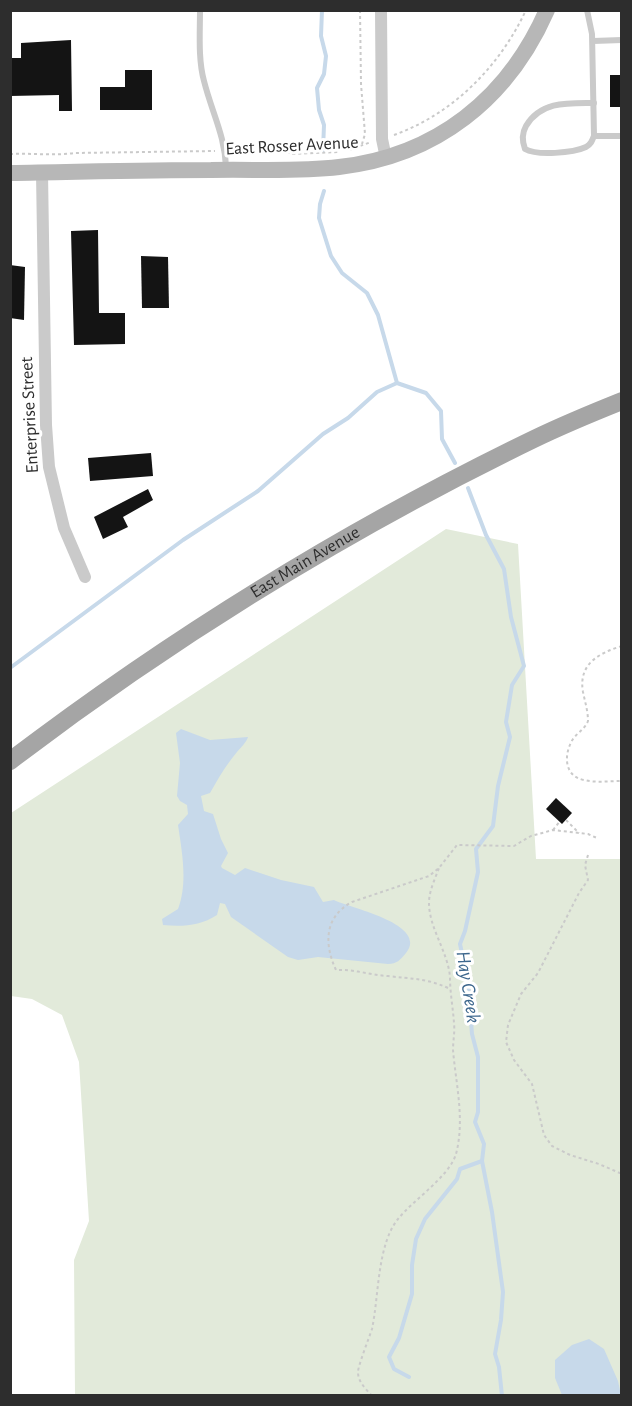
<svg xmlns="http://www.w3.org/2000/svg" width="632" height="1406" viewBox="0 0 632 1406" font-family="'Alegreya Sans',sans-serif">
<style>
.green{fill:#e2eada}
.water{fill:#c7d9ea}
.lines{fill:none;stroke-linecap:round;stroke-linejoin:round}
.stream{stroke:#c7d9ea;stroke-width:4}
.building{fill:#141414}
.path{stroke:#cacaca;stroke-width:2;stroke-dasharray:3 3;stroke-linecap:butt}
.lane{stroke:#cacaca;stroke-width:6}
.street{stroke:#cacaca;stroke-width:12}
.secondary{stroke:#b7b7b7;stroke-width:16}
.primary{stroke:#a5a5a5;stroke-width:18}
.labels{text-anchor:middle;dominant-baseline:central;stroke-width:6;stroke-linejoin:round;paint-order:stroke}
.street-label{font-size:18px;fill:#2d2d2d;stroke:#fff}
.water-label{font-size:20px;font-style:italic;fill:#3d678d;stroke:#fff}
</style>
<rect width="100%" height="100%" fill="#fff"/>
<polygon class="green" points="446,529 518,544 536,859 621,859 621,1395 75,1395 74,1260 89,1221 79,1062 62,1015 32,999 11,996 11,813"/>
<g class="water">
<path d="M181,729L210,740L248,737C246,743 241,747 237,752C226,765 218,779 210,793L201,796L204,811L213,814L221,839L228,853L221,866L222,868L235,875L245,868L281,880L314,887L323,902L334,900C350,908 429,924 406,953C400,960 397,964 388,964L318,957L298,960L288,957L231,917L225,904L220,903L217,915C200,926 182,927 163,925L162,919L178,909C188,883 182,852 178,825L188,814L187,805L180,801L177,796L180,763L176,733Z"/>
<polygon points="589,1339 604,1349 618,1381 621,1395 562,1395 555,1378 555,1360 572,1345"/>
</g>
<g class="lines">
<g class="stream">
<polyline points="322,10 321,36 326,56 324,74 317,88 319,110 324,125 323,150"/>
<polyline points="324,191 320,204 319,218 331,256 342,273 367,293 378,315 397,383 426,393 441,411 442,439 455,463"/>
<polyline points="468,488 486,535 504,569 511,617 524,666 512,685 506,722 510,737 498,786 493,826 476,849 478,872 465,931 460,944 468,982 472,1034 478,1057 478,1112 475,1122 484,1144 482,1161 492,1212 503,1292 501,1320 495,1354 499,1367 502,1396"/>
<polyline points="10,668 183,540 258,491 323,434 348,418 377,392 397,383"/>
<polyline points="409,1377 394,1369 389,1357 399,1338 412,1294 412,1265 416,1239 425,1219 457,1179 460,1169 482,1161"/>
</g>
</g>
<g class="building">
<polygon points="71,40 72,111 59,111 59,95 10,96 10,58 21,58 21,43"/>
<polygon points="125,70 152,70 152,110 100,110 100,87 125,87"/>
<rect x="610" y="75" width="11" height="32"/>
<polygon points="98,230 99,313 125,313 125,344 74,345 71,231"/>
<polygon points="141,256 168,257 169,308 142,308"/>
<polygon points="10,265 25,267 24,320 10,318"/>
<polygon points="151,453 153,476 90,481 88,458"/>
<polygon points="148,489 153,500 123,517 128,527 103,539 94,517"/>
<polygon points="556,798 572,813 562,824 546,809"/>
</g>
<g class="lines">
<g class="path">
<polyline points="360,10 361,84 365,134 362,144"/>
<path d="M394,135C453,114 500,66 526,10"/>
<polyline points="349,150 371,142"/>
<polyline points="233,151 281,150 292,154 340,152"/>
<path d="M10,154C32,153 54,156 75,153L215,151"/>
<path d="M622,646C599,653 578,664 583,692C585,702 588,711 588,721C585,729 578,732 573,739C564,753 563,776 584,780C596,783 609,781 622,781"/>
<polyline points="566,820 579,833"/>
<polyline points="553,830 560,821"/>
<polyline points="588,855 585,865 588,880 579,893 538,973 521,994 508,1025 506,1042 514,1060 532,1084 544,1135 552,1146 570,1155 599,1164 622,1174"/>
<path d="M448,988C426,978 411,979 388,976C370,975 354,969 336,970C324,944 324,917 352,902L429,876L439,868L457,845L514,846L531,836L553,830L588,834L597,838"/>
<path d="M372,1396C366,1389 358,1382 358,1372C358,1366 369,1338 372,1329C379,1296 377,1245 398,1219C413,1200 449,1177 456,1154C465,1120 456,1085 453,1050C453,1041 455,1032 454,1023C453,1008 450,993 450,977C448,952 429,928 429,903C429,891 435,879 439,868"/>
</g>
<g class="lane">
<path d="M200,10C200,33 198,59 204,81C212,113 225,135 226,168"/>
<polyline points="587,10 592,34 594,136 622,136"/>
<polyline points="593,41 622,40"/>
<path d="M594,103C568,103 541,101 526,126C522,133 522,141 525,149C537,156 573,153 586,147C591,144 592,141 594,136"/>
</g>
<g class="street">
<polyline points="381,10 382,139 386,158"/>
<polyline points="42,173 46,425 49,467 64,528 85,577"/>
</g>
<path class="secondary" d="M10,173C77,172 144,170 211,170C253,169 297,172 339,167C436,156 508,99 547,10"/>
<path class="primary" id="s1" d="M10,761C173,637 350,528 534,439C563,425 592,413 622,401"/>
</g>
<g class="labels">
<g class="street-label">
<text transform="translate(292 146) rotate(-3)">East Rosser Avenue</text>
<text transform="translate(30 415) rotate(-93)">Enterprise Street</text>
<text stroke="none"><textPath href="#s1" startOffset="356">East Main Avenue</textPath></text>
</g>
<g class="water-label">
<text transform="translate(468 987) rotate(81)">Hay Creek</text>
</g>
</g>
<rect width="632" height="1406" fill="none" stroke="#2d2d2d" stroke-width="24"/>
</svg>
